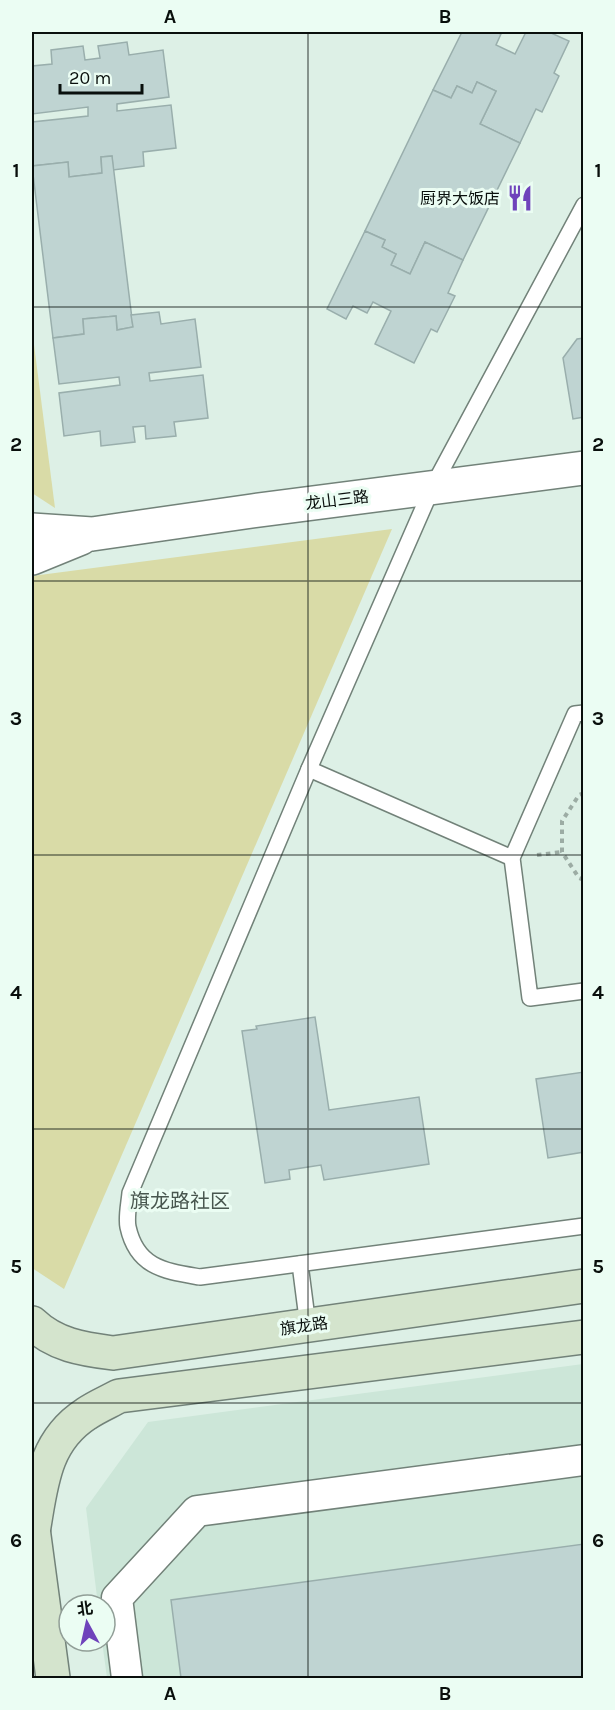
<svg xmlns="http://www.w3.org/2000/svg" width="615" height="1710" viewBox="0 0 615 1710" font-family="Karla,'Noto Sans SC',sans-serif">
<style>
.built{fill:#cce6d8}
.green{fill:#d9dba7}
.building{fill:#bfd4d2;stroke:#99aeac;stroke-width:1.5}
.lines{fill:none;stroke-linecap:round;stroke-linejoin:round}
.service-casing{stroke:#728279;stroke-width:18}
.minor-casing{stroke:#728279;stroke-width:33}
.tertiary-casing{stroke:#728279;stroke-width:36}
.secondary-casing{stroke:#728279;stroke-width:36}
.path{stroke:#9caca4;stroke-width:4;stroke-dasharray:4.5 4.5;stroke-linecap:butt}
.service{stroke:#fff;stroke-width:15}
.minor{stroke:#fff;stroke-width:30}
.tertiary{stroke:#fff;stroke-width:33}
.secondary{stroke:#d4e4cd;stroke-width:33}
.grid{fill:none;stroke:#090f0c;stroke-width:1.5;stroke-opacity:0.55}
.labels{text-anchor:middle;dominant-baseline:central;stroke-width:6;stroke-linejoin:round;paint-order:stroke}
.poi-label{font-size:16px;fill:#090f0c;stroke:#ebfdf3;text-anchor:end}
.street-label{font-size:16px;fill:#090f0c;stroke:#ebfdf3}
.quarter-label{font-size:20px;fill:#48574f;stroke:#ebfdf3}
.neatline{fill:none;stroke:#090f0c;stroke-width:2}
.grid-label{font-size:20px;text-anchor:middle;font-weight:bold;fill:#090f0c}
</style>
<rect width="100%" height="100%" fill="#ddf0e6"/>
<polygon class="built" points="583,1364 583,1678 107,1678 102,1641 105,1641 105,1605 98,1605 86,1508 148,1422"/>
<g class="green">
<polygon points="32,329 55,508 32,493"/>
<polygon points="392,529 64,1289 32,1268 32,576"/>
</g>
<g class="building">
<polygon points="462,32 495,32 501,34 496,45 515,54 526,32 549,32 569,41 554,73 559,76 542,112 536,109 520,143 480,124 496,91 477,82 472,93 457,86 451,98 433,90"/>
<polygon points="127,42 129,55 163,50 169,97 117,104 117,111 171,105 176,148 143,152 144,166 113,170 112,156 101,157 102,173 69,177 68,162 32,166 32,122 88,116 88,107 32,114 32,66 52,64 51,50 83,46 85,60 100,58 98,46"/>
<polygon points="477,82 496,91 480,124 520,143 463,260 425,242 410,274 391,265 396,254 382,247 385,240 365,231 433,90 451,98 457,86 472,93"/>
<polygon points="112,156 133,327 117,330 116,316 83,319 84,334 53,338 32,166 68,162 69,177 102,173 101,157"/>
<polygon points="365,231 385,240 382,247 396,254 391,265 410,274 425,242 463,260 448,293 455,296 437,332 431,329 414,363 375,344 391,311 373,302 367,313 353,306 346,319 327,309"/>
<polygon points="159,312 161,324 195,319 201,367 149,373 150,381 203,375 208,418 174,422 176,436 146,439 145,426 133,427 135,442 101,446 100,431 64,436 59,393 120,385 119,377 59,384 53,338 84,334 83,319 116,316 117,330 133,327 131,315"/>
<polygon points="584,338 584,417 573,419 563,358 577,339"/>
<polygon points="315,1017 329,1110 419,1097 429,1164 324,1180 321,1165 289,1170 290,1179 265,1183 242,1031 257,1029 256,1026"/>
<polygon points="584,1072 584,1152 548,1158 536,1079"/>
<polygon points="584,1544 584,1678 181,1678 171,1600"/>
</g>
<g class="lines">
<g class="service-casing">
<g id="service">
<path d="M584,205L432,488L309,769L130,1193C129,1204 126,1217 128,1227C137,1268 165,1271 200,1277L584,1226"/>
<polyline points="584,713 575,714 512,858 530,998 584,991"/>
<polyline points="309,769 512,858"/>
<polyline points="300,1264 308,1326"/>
</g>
</g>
<g class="minor-casing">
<polyline id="minor" points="127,1678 117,1598 197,1511 584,1460"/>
</g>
<g class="tertiary-casing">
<g id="tertiary">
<polyline points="32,530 92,534 252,511 584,468"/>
<polyline points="32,558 81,538"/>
</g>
</g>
<g class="secondary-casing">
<g id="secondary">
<path d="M32,1323C55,1345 82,1349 113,1353L584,1286"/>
<polyline points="32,1521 53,1678"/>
<path d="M33,1532C41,1487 43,1442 86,1414C96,1407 108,1402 119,1396L584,1337"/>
</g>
</g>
<g class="path">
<polyline points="584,793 579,795 562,821 562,852 579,878 584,880"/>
<polyline points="537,855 562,852"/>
</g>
<use href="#service" class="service"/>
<use href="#minor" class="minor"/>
<use href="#tertiary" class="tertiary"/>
<use href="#secondary" class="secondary"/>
</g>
<path class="grid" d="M308,32V1678M32,307H584M32,581H584M32,855H584M32,1129H584M32,1403H584"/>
<defs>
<g id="restaurant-bare" transform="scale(2.07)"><path d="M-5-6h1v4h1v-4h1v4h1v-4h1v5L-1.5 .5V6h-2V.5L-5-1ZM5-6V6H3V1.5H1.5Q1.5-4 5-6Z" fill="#6f43bb" stroke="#ebfdf3" stroke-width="2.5" paint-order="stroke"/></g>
</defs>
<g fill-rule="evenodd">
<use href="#restaurant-bare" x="520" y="198"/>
</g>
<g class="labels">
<g class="poi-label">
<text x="500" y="198">厨界大饭店</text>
</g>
<g class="street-label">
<text transform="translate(337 500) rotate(-7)">龙山三路</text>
<text transform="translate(304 1326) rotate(-8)">旗龙路</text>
</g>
<g class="quarter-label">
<text x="180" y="1201">旗龙路社区</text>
</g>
</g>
<rect width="615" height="1710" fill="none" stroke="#ebfdf3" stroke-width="66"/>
<g transform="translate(87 1623) rotate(352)"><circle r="28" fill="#ebfdf3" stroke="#919e97" stroke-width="1.5"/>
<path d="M0-4.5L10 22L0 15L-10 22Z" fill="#6f43bb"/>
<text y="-9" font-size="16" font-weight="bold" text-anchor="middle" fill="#090f0c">北</text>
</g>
<path d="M60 84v9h82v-9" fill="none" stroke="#090f0c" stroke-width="3"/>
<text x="69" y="84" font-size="18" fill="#090f0c" stroke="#ebfdf3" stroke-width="4.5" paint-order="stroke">20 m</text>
<rect x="33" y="33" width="549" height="1644" class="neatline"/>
<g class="grid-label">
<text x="170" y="23">A</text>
<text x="445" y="23">B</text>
<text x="16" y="177">1</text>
<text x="598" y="177">1</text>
<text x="16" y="451">2</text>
<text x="598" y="451">2</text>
<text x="16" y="725">3</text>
<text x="598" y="725">3</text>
<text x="16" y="999">4</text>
<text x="598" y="999">4</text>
<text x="16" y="1273">5</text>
<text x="598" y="1273">5</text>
<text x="16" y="1547">6</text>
<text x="598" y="1547">6</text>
<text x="170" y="1700">A</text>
<text x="445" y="1700">B</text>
</g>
</svg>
